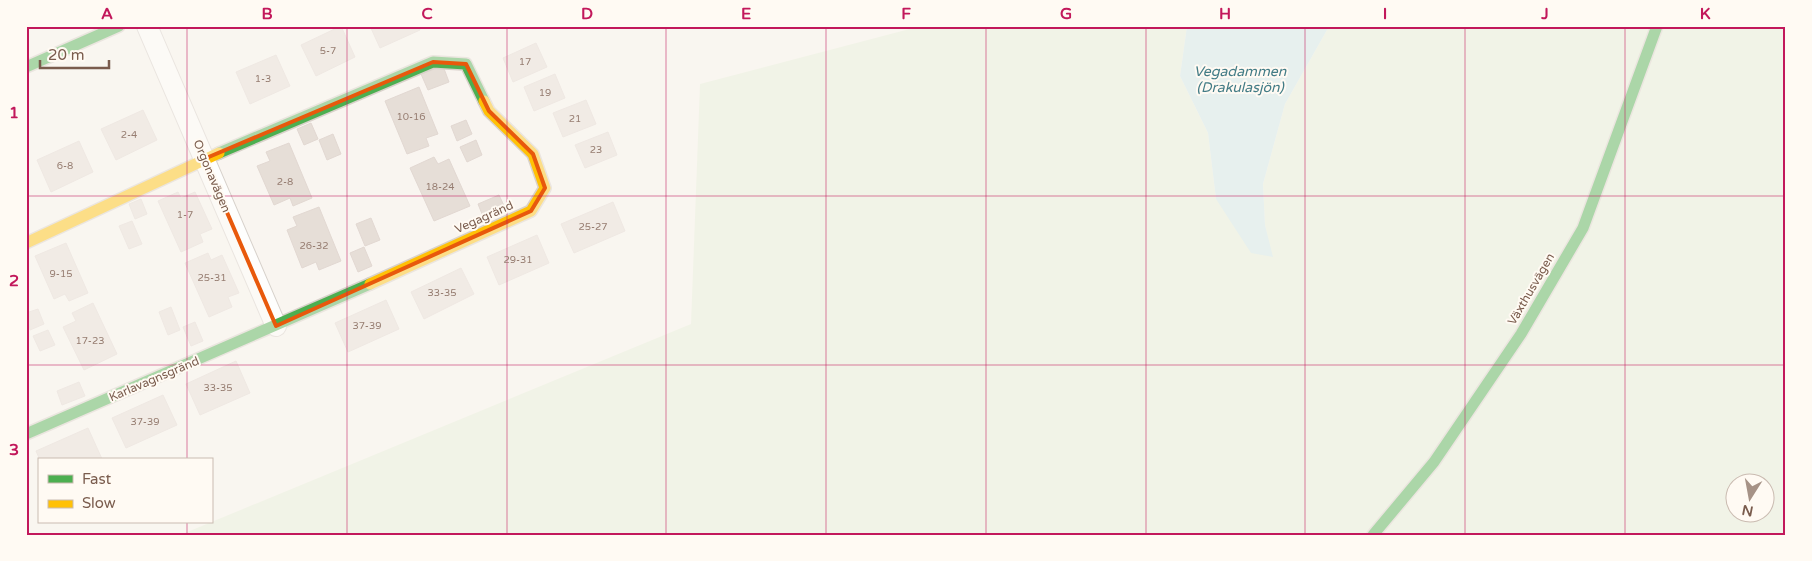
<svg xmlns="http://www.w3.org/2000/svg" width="1812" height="561" viewBox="0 0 1812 561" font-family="'Varela Round',sans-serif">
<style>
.green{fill:#e7f0db;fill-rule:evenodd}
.water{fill:#d0e8ea}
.building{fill:#e6ded7;stroke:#e2d8d2}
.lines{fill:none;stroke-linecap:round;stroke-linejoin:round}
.street-casing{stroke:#d7d1cb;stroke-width:22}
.fast-casing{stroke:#d9d2cb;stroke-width:14}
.slow-casing{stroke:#d9d2cb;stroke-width:14}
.street{stroke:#fefefd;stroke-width:20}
.fast{stroke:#4caf50;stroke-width:11}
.slow{stroke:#ffc107;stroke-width:11}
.marked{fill:none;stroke:#e8590c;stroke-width:4;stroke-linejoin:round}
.grid{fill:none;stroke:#c2185b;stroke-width:1;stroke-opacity:0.55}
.labels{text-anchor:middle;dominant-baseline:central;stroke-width:4;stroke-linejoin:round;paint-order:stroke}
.number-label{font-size:10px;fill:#977e72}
.street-label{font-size:12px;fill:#7a5c4d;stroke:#fffaf3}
.water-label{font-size:14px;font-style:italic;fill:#437c86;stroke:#fffaf3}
.neatline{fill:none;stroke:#c2185b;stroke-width:2}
.grid-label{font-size:16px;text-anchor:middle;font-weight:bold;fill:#c2185b}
</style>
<rect width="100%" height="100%" fill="#f9f5f0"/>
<path class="green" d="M921,26H1187L1180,76L1208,133L1216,199L1272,257L1265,225L1263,184L1285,104L1327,30L1332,26H1786V535H180L691,324L700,84ZM1734,484H1764V514H1734Z"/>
<polygon class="water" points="1187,26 1332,26 1327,30 1285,104 1263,184 1265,225 1273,257 1251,253 1216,199 1208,133 1180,76"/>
<g class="building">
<polygon points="341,26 355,57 316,76 301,45"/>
<polygon points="370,26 418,26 420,30 380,48"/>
<polygon points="536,43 547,67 513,82 503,58"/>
<polygon points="276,55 290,86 250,104 236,72"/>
<polygon points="443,66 449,82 428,90 421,74"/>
<polygon points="555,74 565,98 534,111 524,87"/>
<polygon points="419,87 438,134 426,138 429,146 407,154 385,101"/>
<polygon points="586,100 596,124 563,137 553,113"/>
<polygon points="143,110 157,140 116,160 101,129"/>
<polygon points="466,120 472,134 457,141 451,126"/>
<polygon points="311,123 318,139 304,145 297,129"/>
<polygon points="608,132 617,155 585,168 575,145"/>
<polygon points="333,134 341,154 327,160 319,140"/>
<polygon points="476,140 482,155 467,162 460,147"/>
<polygon points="79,141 93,172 51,192 37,160"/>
<polygon points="289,143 312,198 293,206 290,198 274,205 257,166 270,161 266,152"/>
<polygon points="434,157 438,164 449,159 470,206 434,221 410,168"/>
<polygon points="178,192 181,198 195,192 212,229 200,234 203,242 181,252 158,201"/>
<polygon points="499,195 506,210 484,219 478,204"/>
<polygon points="141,199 147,214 135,219 129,204"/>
<polygon points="613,202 625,231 574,253 561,224"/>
<polygon points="319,207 341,261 319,270 316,262 302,268 287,230 297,226 293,217"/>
<polygon points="371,218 380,240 365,246 356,224"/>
<polygon points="132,221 142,244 129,249 119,226"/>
<polygon points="537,235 549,263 499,285 487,257"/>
<polygon points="66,243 88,293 69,301 65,294 54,299 35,256"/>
<polygon points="364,247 372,266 358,272 350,253"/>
<polygon points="208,253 211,260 222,255 239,293 228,297 232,307 209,317 185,263"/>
<polygon points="461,268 474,294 424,319 411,292"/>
<polygon points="386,300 399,329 348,352 335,323"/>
<polygon points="93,303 117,354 84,370 63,327 76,321 72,313"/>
<polygon points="171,307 180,330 168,335 159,312"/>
<polygon points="38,309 44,324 30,330 26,313"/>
<polygon points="195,322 203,341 191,346 183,327"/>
<polygon points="48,330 55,345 40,351 33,336"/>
<polygon points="236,361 250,393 200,415 186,384"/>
<polygon points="79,382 85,396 62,405 57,391"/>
<polygon points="163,395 177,425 126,448 112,418"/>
<polygon points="88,428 102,459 40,460 36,451"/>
</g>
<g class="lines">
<g class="street-casing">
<polyline id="street" points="147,26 276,326"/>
</g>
<g class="fast-casing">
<g id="fast">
<polyline points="26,67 119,26"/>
<polyline points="219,153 433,62 466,64 484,101"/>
<polyline points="26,434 370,284"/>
<polyline points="1373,535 1434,462 1521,334 1583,228 1657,26"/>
</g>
</g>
<g class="slow-casing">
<g id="slow">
<polyline points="26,243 219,153"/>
<polyline points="370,284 531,211 545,188 533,154 489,111 484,101"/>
</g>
</g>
<use href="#street" class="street"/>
<use href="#fast" class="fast"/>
<use href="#slow" class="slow"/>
</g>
<path d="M0 0H1812V561H0ZM433,62L466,64L489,111L533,154L545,188L531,211L276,326L204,159Z" fill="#f9f5f0" fill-opacity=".55" fill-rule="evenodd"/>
<path class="marked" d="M433,62L466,64L489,111L533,154L545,188L531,211L276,326L204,159Z"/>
<path class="grid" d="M187,26V460M347,26V535M507,26V535M666,26V535M826,26V535M986,26V535M1146,26V535M1305,26V535M1465,26V535M1625,26V535M26,196H1786M26,365H1786M187,522V535"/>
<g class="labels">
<g class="number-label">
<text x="328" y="51">5-7</text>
<text x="525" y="62">17</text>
<text x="263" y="79">1-3</text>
<text x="545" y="93">19</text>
<text x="411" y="117">10-16</text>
<text x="575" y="119">21</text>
<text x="129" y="135">2-4</text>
<text x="596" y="150">23</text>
<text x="65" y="166">6-8</text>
<text x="285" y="182">2-8</text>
<text x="440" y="187">18-24</text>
<text x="185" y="215">1-7</text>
<text x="593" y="227">25-27</text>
<text x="314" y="246">26-32</text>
<text x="518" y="260">29-31</text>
<text x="61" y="274">9-15</text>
<text x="212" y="278">25-31</text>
<text x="442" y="293">33-35</text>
<text x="367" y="326">37-39</text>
<text x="90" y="341">17-23</text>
<text x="218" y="388">33-35</text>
<text x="145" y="422">37-39</text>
</g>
<g class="street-label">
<text transform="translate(212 176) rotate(67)">Orgonavägen</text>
<text transform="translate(484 217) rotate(-24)">Vegagränd</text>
<text transform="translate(1531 289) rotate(-60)">Växthusvägen</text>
<text transform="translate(154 379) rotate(-23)">Karlavagnsgränd</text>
</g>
<g class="water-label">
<text x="1240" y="71">Vegadammen<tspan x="1240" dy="16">(Drakulasjön)</tspan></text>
</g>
</g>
<rect width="1812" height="561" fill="none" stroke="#fffaf3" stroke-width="55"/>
<rect x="38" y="458" width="175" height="65" fill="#fffaf3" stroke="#cabbb1"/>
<rect x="48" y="475" width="25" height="8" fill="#4caf50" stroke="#cabbb1"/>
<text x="82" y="484" font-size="15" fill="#7a5c4d">Fast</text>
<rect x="48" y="500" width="25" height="8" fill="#ffc107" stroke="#cabbb1"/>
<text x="82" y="508" font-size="15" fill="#7a5c4d">Slow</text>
<g transform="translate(1750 498) rotate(191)"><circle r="24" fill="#fffaf3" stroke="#cabbb1"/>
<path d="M0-4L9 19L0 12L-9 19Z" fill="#a69286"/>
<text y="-8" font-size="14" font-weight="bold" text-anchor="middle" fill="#7a5c4d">N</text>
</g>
<path d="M40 60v8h69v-8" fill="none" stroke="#7a5c4d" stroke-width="2.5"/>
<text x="48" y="60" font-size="15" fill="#7a5c4d" stroke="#fffaf3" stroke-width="4" paint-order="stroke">20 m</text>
<rect x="28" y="28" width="1756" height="506" class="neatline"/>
<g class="grid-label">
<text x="107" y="19">A</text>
<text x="267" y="19">B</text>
<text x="427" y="19">C</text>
<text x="587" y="19">D</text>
<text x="746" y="19">E</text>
<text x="906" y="19">F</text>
<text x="1066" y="19">G</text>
<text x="1225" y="19">H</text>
<text x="1385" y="19">I</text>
<text x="1545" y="19">J</text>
<text x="1705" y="19">K</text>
<text x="14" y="118">1</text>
<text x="14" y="286">2</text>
<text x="14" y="455">3</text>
</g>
</svg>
